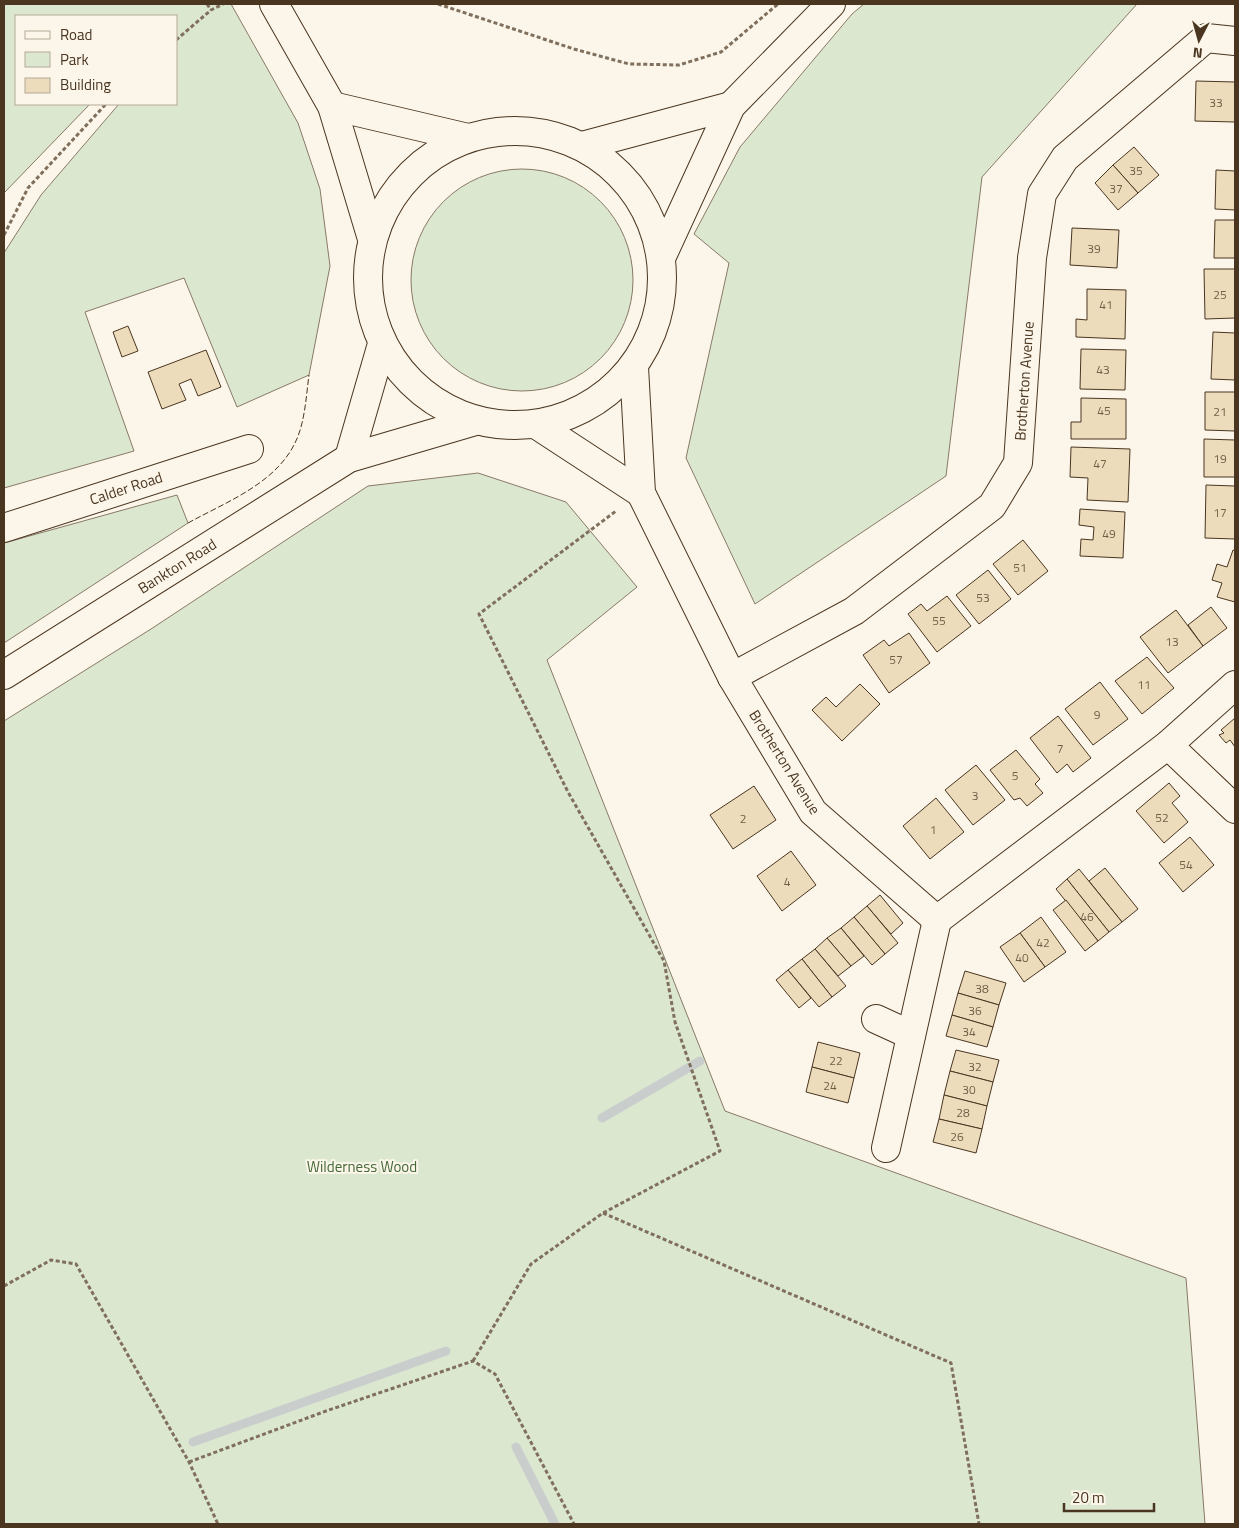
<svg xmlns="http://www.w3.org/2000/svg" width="1239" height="1528" viewBox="0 0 1239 1528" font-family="'Titillium Web',sans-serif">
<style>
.green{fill:#dce7d0;stroke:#887966}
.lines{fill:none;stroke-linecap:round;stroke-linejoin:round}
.stream{stroke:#c9cecd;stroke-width:9}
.building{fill:#ecdcbc;stroke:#4a3520}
.minor-casing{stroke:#4a3520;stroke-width:30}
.major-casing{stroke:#4a3520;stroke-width:30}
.path{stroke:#7f6f5c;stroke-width:3;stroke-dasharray:4 2.5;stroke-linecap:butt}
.minor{stroke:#fbf6e9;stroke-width:28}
.major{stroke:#fbf6e9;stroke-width:28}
.fence{stroke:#4a3520;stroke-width:1;stroke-dasharray:6 2.5;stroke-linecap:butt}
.labels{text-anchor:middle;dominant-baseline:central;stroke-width:4;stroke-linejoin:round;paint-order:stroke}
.number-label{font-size:12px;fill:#725f47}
.street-label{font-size:15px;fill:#4a3520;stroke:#fbf6e9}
.park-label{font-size:15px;fill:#436837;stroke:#fbf6e9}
</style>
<rect width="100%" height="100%" fill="#fbf6e9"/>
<g class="green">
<polygon points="4,4 231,4 298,123 320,189 330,266 309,375 237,407 184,278 85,312 134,451 4,488 4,253 41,195 119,104 176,104 176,16 16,16 16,104 90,104 4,193"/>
<polygon points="864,4 1137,4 982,177 946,476 755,604 686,458 729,263 694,234 740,147 852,14"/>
<circle cx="522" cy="280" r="111"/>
<polygon points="478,473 566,502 637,587 547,660 725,1111 1186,1278 1205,1524 4,1524 4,721 151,629 368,486"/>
<polygon points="177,495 188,523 4,643 4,543"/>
</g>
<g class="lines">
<g class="stream">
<polyline points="602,1118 700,1061"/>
<polyline points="193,1442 446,1351"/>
<polyline points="516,1447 555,1524"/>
</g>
</g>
<g class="building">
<polygon points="1196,81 1235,82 1235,122 1195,121"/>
<polygon points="1134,147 1159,175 1138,193 1113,165"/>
<polygon points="1113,165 1138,193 1118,210 1095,183"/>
<polygon points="1216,170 1235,171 1235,210 1215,209"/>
<polygon points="1215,220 1235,220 1235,258 1214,258"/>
<polygon points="1072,228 1119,230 1117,268 1070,265"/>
<polygon points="1204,269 1235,269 1235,318 1205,319"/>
<polygon points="1087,289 1126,290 1125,339 1076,337 1076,319 1087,320"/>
<polygon points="128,326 138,351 122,357 113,332"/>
<polygon points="1213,332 1235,333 1235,380 1211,379"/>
<polygon points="1081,349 1126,350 1125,390 1080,389"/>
<polygon points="206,350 221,387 198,396 191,379 179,384 186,400 162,409 148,372"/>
<polygon points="1205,392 1235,392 1235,431 1205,430"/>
<polygon points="1081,398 1126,399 1126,439 1071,439 1071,422 1081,422"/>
<polygon points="1204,439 1235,440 1235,477 1204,477"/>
<polygon points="1071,447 1130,449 1128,502 1087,500 1088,478 1070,477"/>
<polygon points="1206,485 1235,486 1235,539 1205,538"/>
<polygon points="1080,509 1125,512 1123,558 1080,556 1081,539 1093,540 1094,527 1079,525"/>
<polygon points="1023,540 1048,571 1018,595 993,564"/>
<polygon points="1233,550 1235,551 1235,602 1217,597 1222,583 1212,580 1217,564 1227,567"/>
<polygon points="988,570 1011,599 979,624 956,595"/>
<polygon points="947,596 971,626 937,652 908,614 921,604 927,611"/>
<polygon points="1211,607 1227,628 1203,646 1188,625"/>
<polygon points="1176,610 1203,646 1168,673 1140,637"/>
<polygon points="909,633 930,663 889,693 863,655 884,640 889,646"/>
<polygon points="1147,657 1174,688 1142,714 1115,681"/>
<polygon points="1100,682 1128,719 1093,745 1065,709"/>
<polygon points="860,684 880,704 842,741 812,710 826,697 836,707"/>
<polygon points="1058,716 1091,758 1073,772 1067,764 1057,773 1030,738"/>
<polygon points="1235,718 1235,747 1230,740 1226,743 1219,735 1224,733 1221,730"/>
<polygon points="1016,750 1040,779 1035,784 1043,793 1027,806 1020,798 1014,800 990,770"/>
<polygon points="976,765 1005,800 973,825 945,790"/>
<polygon points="1169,783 1180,796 1172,803 1188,822 1164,843 1136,811"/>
<polygon points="754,786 776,820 733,849 710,815"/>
<polygon points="936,798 964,832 930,859 903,826"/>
<polygon points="1190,837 1214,865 1183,892 1159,863"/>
<polygon points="791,851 816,885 782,911 757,876"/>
<polygon points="1105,868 1138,909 1122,922 1089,881"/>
<polygon points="1079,869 1122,922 1109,932 1067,879"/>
<polygon points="1067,879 1109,932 1098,941 1056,889"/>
<polygon points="880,895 903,923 891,934 867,906"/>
<polygon points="1066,900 1098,941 1085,951 1053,910"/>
<polygon points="867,906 898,943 885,954 854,917"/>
<polygon points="854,917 885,954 872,965 841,928"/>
<polygon points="1041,917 1066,952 1045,967 1020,933"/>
<polygon points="841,928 864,956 851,966 827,938"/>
<polygon points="1020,933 1045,967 1024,982 1000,947"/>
<polygon points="827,938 851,966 838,976 815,949"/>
<polygon points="815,949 846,986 832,997 802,959"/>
<polygon points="802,959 832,997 819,1007 788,970"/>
<polygon points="788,970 811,998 799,1008 776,980"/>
<polygon points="965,971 1006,983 999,1005 958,993"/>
<polygon points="958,993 999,1005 993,1027 952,1015"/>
<polygon points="952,1015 993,1027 987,1047 946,1036"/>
<polygon points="818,1042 860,1053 854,1078 812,1067"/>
<polygon points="956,1050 999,1060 993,1082 950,1071"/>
<polygon points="812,1067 854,1078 848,1103 806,1092"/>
<polygon points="950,1071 993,1082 987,1106 944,1095"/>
<polygon points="944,1095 987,1106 982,1129 939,1119"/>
<polygon points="939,1119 982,1129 976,1153 933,1142"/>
</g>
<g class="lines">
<g class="minor-casing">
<g id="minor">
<polyline points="274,4 332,106 372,239"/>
<polyline points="332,106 468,138"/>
<polyline points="634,367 641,493 732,677 813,812 937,920 1168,745 1235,685"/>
<polyline points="537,425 641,493"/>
<polyline points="4,528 249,449"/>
<polyline points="732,677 854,611 992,506 1018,463 1032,258 1042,194 1065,158 1206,38 1235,41"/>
<polyline points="1168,745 1235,809"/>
<polyline points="876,1019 911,1035"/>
<polyline points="886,1148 937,920"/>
</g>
</g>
<g class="major-casing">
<g id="major">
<circle cx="515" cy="278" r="147"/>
<polyline points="582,146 731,106"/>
<polyline points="662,256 731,106 831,4"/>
<polyline points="349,458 382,344"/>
<polyline points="4,675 349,458 475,421"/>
</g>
</g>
<g class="path">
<polyline points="207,4 211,10"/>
<polyline points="438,4 574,49 629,64 679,65 721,52 778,4"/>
<polyline points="176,40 211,10 223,4"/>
<polyline points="4,235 28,188 106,104"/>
<polyline points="603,1213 951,1363 979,1524"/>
<polyline points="4,1286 51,1260 76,1264 189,1462 218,1524"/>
<polyline points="473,1361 531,1264 603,1213 720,1151 675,1022 664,961 568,792 479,614 616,511"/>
<polyline points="189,1462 326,1411 473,1361 495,1374 574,1524"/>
</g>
<use href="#minor" class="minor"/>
<use href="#major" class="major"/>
<path class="fence" d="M188,523C226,502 275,484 295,443C305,423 306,397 309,375"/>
</g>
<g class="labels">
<g class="number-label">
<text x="1216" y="102">33</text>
<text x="1136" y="170">35</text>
<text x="1116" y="188">37</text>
<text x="1094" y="248">39</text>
<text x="1220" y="294">25</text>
<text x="1106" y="304">41</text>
<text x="1103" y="369">43</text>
<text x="1104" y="410">45</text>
<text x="1220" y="411">21</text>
<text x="1220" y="458">19</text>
<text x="1100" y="463">47</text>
<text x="1220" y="512">17</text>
<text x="1109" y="533">49</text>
<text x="1020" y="567">51</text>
<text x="983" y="597">53</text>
<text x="939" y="620">55</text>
<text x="1172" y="641">13</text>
<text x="896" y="659">57</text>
<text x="1144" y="684">11</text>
<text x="1097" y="714">9</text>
<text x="1060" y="748">7</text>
<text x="1015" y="775">5</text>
<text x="975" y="795">3</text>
<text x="1162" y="817">52</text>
<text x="743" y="818">2</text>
<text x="933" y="829">1</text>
<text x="1186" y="864">54</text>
<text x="787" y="881">4</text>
<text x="1087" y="916">46</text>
<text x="1043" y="942">42</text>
<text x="1022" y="957">40</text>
<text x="982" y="988">38</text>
<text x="975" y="1010">36</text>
<text x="969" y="1031">34</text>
<text x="836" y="1060">22</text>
<text x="975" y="1066">32</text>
<text x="830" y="1085">24</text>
<text x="969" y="1089">30</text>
<text x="963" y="1112">28</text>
<text x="957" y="1136">26</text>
</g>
<g class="street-label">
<text transform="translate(1024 381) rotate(-86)">Brotherton Avenue</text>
<text transform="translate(126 488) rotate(-18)">Calder Road</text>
<text transform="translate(177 566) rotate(-32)">Bankton Road</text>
<text transform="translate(785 762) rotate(58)">Brotherton Avenue</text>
</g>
<g class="park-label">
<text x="362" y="1166">Wilderness Wood</text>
</g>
</g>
<rect width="1239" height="1528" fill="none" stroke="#4a3520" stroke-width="10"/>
<rect x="15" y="15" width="162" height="90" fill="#fbf6e9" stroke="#b4a999"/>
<rect x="25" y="31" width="25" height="8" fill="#fbf6e9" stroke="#b4a999"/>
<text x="60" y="40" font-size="15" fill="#4a3520">Road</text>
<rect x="25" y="52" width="25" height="15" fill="#dce7d0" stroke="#b4a999"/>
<text x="60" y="65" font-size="15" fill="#4a3520">Park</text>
<rect x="25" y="78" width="25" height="15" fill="#ecdcbc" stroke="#b4a999"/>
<text x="60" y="90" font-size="15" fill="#4a3520">Building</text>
<g transform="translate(1199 40) rotate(186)" stroke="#fbf6e9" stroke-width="4" paint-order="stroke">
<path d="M0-4L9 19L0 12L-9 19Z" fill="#4a3520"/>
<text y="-8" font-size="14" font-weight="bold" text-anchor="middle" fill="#4a3520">N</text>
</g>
<path d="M1064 1503v8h90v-8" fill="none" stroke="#4a3520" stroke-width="2.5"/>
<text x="1072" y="1503" font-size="15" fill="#4a3520" stroke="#fbf6e9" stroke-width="4" paint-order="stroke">20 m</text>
</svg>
